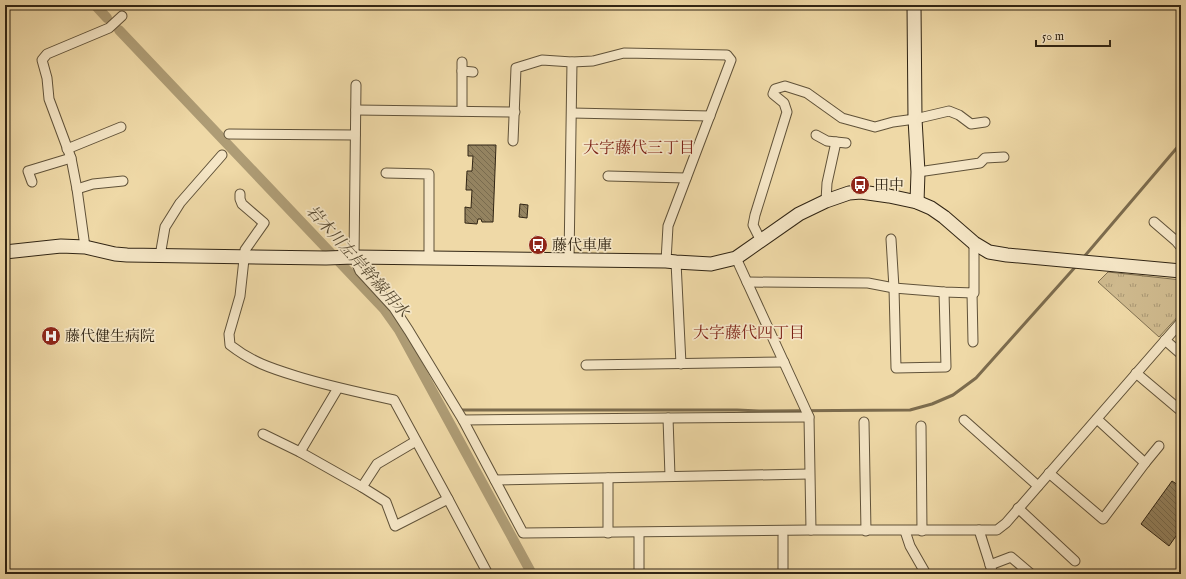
<svg xmlns="http://www.w3.org/2000/svg" width="1186" height="579" viewBox="0 0 1186 579" font-family="'IM FELL English','Noto Serif JP',serif">
<style>
.park{fill:url(#park-tufts);stroke:#807051}
.lines{fill:none;stroke-linecap:round;stroke-linejoin:round}
.stream{stroke:#7c6c4e;stroke-width:3}
.canal{stroke:#ae9c75;stroke-width:10}
.building{fill:url(#building-back-hatch);stroke:#312514}
.street-casing{stroke:#605239;stroke-width:11}
.secondary-casing{stroke:#312514;stroke-width:15}
.street{stroke:#f5e6c6;stroke-width:9}
.secondary{stroke:#f5e6c6;stroke-width:13}
.labels{text-anchor:middle;dominant-baseline:central;stroke-width:3.5;stroke-linejoin:round;paint-order:stroke}
.poi-label{font-size:15px;fill:#312514;stroke:#f5e6c6;text-anchor:start}
.neighbourhood-label{font-size:16px;fill:#7a1f14;stroke:#f5e6c6}
.water-label{font-size:16px;font-style:italic;fill:#564931;stroke:#f5e6c6}
</style>
<defs>
<pattern id="park-tufts" width="24" height="20" patternUnits="userSpaceOnUse"><rect width="24" height="20" fill="#cfba8e"/><path d="M3 7l-1-3M5 7V3M7 7l1-3M15 17l-1-3M17 17v-4M19 17l1-3" fill="none" stroke="#a99773"/></pattern>
<pattern id="building-back-hatch" width="6" height="6" patternUnits="userSpaceOnUse"><rect width="6" height="6" fill="#948360"/><path d="M-1 5l2 2M0 0l6 6M5-1l2 2" fill="none" stroke="#796b4e"/></pattern>
</defs>
<rect width="100%" height="100%" fill="#efd9a7"/>
<filter id="stains"><feTurbulence type="fractalNoise" baseFrequency=".005" numOctaves="4"/><feColorMatrix values="0 0 0 0 .2 0 0 0 0 .09 0 0 0 0 .02 0 0 0 .5 -.17"/></filter>
<radialGradient id="worn" r=".72"><stop offset=".6" stop-color="#630" stop-opacity="0"/><stop offset="1" stop-color="#630" stop-opacity=".3"/></radialGradient>
<polygon class="park" points="1108,272 1181,280 1181,313 1159,337 1098,282"/>
<g class="lines">
<g class="stream">
<polyline points="1083,258 1181,143"/>
<polyline points="459,410 737,410 759,411 910,410 932,404 953,395 976,378 1077,265"/>
</g>
<g class="canal">
<polyline points="95,5 107,18"/>
<polyline points="119,30 384,309 399,330 532,574"/>
</g>
</g>
<g class="building">
<polygon points="468,145 496,145 493,222 482,222 481,219 478,219 477,224 465,223 465,207 471,208 472,190 466,190 467,171 472,171 473,156 468,156"/>
<polygon points="520,204 528,205 527,218 519,217"/>
<polygon points="535,236 538,236 538,247 533,247 533,240 535,240"/>
<polygon points="1172,481 1181,487 1181,529 1169,546 1141,524"/>
</g>
<g class="lines">
<g class="street-casing">
<g id="street">
<polyline points="462,71 473,72"/>
<polyline points="356,85 354,257 360,271 394,308 409,331 463,420 523,533 811,530 997,530 1006,523 1181,322"/>
<polyline points="356,110 515,112"/>
<polyline points="462,111 462,62"/>
<polyline points="572,113 710,116"/>
<polyline points="229,134 355,135"/>
<polyline points="816,135 827,141 836,142"/>
<polyline points="513,141 516,68 542,60 572,62 593,61 624,53 727,55 731,60 668,226 666,261"/>
<polyline points="67,149 121,127"/>
<polyline points="918,172 980,163 985,158 1004,157"/>
<polyline points="386,173 429,174 429,258"/>
<polyline points="608,176 686,178"/>
<polyline points="32,182 28,171 71,158"/>
<polyline points="77,189 93,184 123,181"/>
<path d="M240,194V199L242,204L264,223L245,250L240,296L229,334L230,345C252,362 270,368 296,376C328,386 361,393 394,400L448,499L488,574"/>
<polyline points="826,201 827,183 836,142 846,143"/>
<polyline points="1154,222 1176,241 1181,247"/>
<polyline points="891,239 894,288 896,368 946,367 944,292"/>
<polyline points="761,241 753,225 755,215 787,112 784,103 773,94 775,89 785,86 807,93 842,118 875,127 893,122 915,119 949,111 959,115 971,124 985,122"/>
<polyline points="85,247 77,189 71,158 49,99 47,78 42,60 47,54 109,28 122,16"/>
<polyline points="160,256 165,227 180,203 222,155"/>
<polyline points="736,258 809,417 811,530"/>
<polyline points="569,260 572,62"/>
<polyline points="676,262 681,364"/>
<polyline points="747,282 868,283 894,288 944,292 974,293 974,243"/>
<polyline points="972,293 973,342"/>
<polyline points="1165,340 1181,354"/>
<polyline points="586,365 784,362"/>
<polyline points="1136,373 1181,411"/>
<polyline points="668,418 670,476"/>
<polyline points="463,420 668,418 809,417"/>
<polyline points="964,420 1038,486"/>
<polyline points="864,422 866,531"/>
<polyline points="921,426 922,531"/>
<polyline points="263,434 300,452 362,487 386,502 395,526 448,499"/>
<polyline points="300,452 338,388"/>
<polyline points="1145,463 1159,446"/>
<polyline points="1049,473 1103,519 1145,463 1097,419"/>
<polyline points="608,478 608,533"/>
<polyline points="495,480 809,474"/>
<polyline points="362,487 377,464 416,441"/>
<polyline points="1018,508 1075,561"/>
<polyline points="979,530 993,574"/>
<polyline points="905,531 910,546 926,574"/>
<polyline points="639,533 639,574"/>
<polyline points="783,536 783,574"/>
<polyline points="990,565 1011,557 1031,574"/>
</g>
</g>
<g class="secondary-casing">
<g id="secondary">
<polyline points="914,5 915,119 918,172 917,202"/>
<polyline points="5,252 61,246 85,247 115,254 127,255 326,258 354,257 666,261 676,262 711,264 736,258 799,214 826,201 849,193 861,192 889,196 917,202 931,208 944,217 974,243 989,252 1007,255 1181,271"/>
</g>
</g>
<use href="#street" class="street"/>
<use href="#secondary" class="secondary"/>
</g>
<defs>
<g id="bus-disc" transform="scale(1)"><circle r="9.5" fill="#8f2418" stroke="#f5e6c6"/><path d="M-5-6H5V4H4V6H2V4H-2V6H-4V4H-5ZM-3.5-4V0h7V-4ZM-3.5 1.2v1.5H-2V1.2ZM2 1.2v1.5H3.5V1.2Z" fill="#fff"/></g>
<g id="hospital-disc" transform="scale(1)"><circle r="9.5" fill="#8f2418" stroke="#f5e6c6"/><path d="M-5-5h3v3.5h4V-5h3V5h-3V1.5h-4V5h-3Z" fill="#fff"/></g>
</defs>
<g fill-rule="evenodd">
<use href="#bus-disc" x="860" y="185"/>
<use href="#bus-disc" x="538" y="245"/>
<use href="#hospital-disc" x="51" y="336"/>
</g>
<g class="labels">
<g class="poi-label">
<text x="874" y="185">田中</text>
<text x="552" y="245">藤代車庫</text>
<text x="65" y="336">藤代健生病院</text>
</g>
<g class="neighbourhood-label">
<text x="639" y="149">大字藤代三丁目</text>
<text x="749" y="334">大字藤代四丁目</text>
</g>
<g class="water-label">
<text transform="translate(357 262) rotate(48)">岩木川左岸幹線用水</text>
</g>
</g>
<rect width="1186" height="579" fill="none" stroke="#efd9a7" stroke-width="20"/>
<rect x="6" y="6" width="1174" height="567" fill="none" stroke="#312514" stroke-width="2"/>
<rect x="10" y="10" width="1166" height="559" fill="none" stroke="#312514"/>
<path d="M1036 40v6h74v-6" fill="none" stroke="#312514" stroke-width="2"/>
<text x="1042" y="40" font-size="12" fill="#312514" stroke="#f5e6c6" stroke-width="3" paint-order="stroke">50 m</text>
<rect width="100%" height="100%" filter="url(#stains)"/>
<rect width="100%" height="100%" fill="url(#worn)"/>
</svg>
